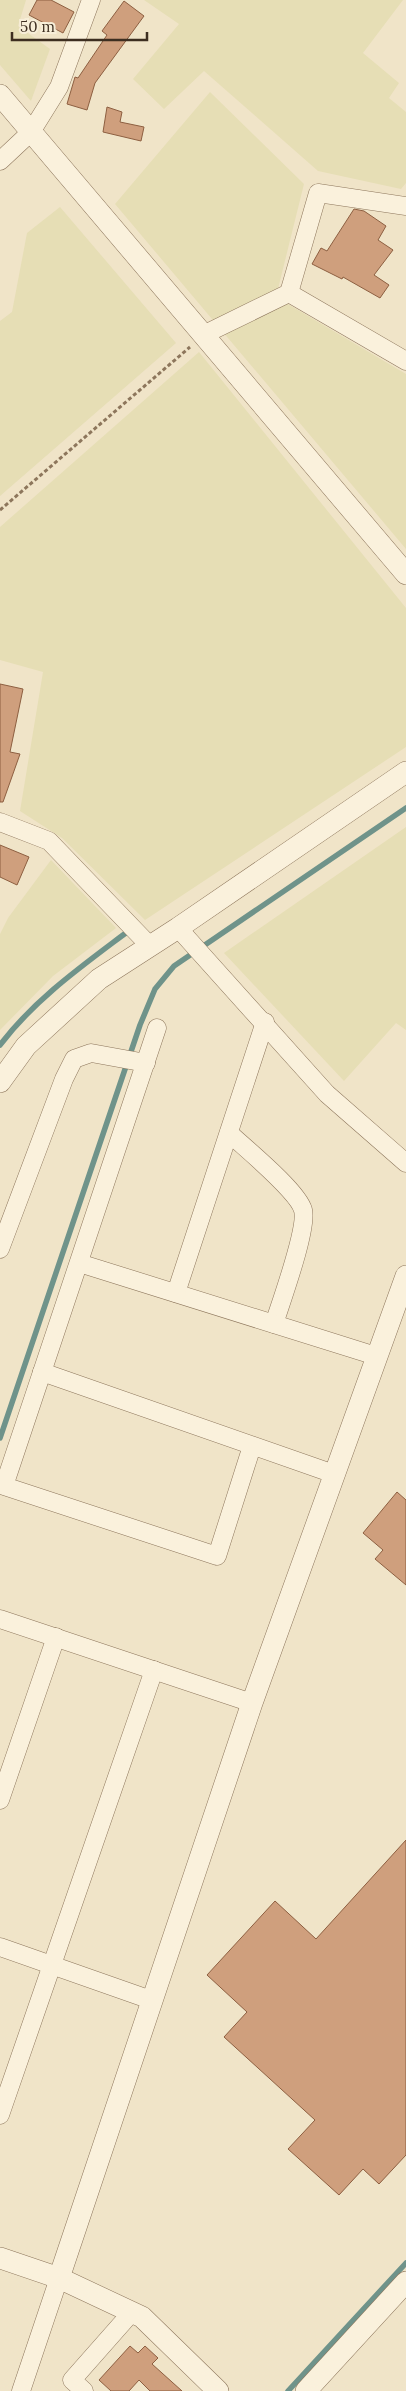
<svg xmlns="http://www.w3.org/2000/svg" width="406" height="2391" viewBox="0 0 406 2391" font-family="Lora,serif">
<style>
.farmland{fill:#e6deb5}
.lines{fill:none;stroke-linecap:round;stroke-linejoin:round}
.stream{stroke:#6f938a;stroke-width:5.5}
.building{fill:#cf9f7d;stroke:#8d5f41}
.minor-casing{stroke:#8d765c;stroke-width:19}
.tertiary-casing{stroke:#8d765c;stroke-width:22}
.path{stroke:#8d765c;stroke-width:3;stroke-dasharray:4 2.5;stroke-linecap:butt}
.minor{stroke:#faf1dc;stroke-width:18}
.tertiary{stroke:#faf1dc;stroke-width:21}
</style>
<rect width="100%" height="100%" fill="#f0e4c8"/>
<g class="farmland">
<polygon points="0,0 26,0 18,26 50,49 31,101 0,65"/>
<polygon points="144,0 403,0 363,53 399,83 389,98 406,112 406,183 401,189 318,171 204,71 164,109 133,79 179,24"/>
<polygon points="210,92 304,184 276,297 406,374 406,549 115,204"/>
<polygon points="60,207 176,343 0,496 0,321 12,312 27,233"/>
<polygon points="199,352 406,608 406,747 145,920 62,838 20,811 43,672 0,660 0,527"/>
<polygon points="406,827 406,1030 396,1023 344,1081 224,953"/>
<polygon points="51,860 116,928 53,976 0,1030 0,934 8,918"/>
</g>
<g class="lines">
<g class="stream">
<path d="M0,1045C35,999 82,966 127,932"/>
<polyline points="0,1438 140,1025 155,989 174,966 406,808"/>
<polyline points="288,2391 406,2263"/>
</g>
</g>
<g class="building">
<polygon points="37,0 51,0 74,12 63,33 29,15"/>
<polygon points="124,1 144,16 95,83 87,110 67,104 75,77 78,78 107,35 102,31"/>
<polygon points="107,107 122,112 120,122 144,127 141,141 103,132"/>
<polygon points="354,209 364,211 386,226 378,240 393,250 374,275 389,285 380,298 343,277 342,279 312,264 321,248 327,251"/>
<polygon points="0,684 23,689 10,752 20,754 3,802 0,802"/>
<polygon points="0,845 29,857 17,885 0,877"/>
<polygon points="397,1492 406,1500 406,1585 375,1559 383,1550 363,1533"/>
<polygon points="406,1840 406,2155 379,2184 363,2169 339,2195 288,2149 315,2120 224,2037 247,2012 207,1975 275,1901 316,1939"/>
<polygon points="130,2346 138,2353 145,2346 158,2358 152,2364 182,2391 150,2391 139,2380 129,2391 111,2391 99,2380"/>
</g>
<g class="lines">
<g class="minor-casing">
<g id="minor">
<polyline points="0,161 31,132 59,87 91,0"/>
<polyline points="289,293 318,193 406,206"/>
<polyline points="203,335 289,293 406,361"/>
<polyline points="0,822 49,841 149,945"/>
<polyline points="178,928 327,1094 406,1163"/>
<polyline points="157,1028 4,1486 217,1556 252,1446"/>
<path d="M229,1133C245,1148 298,1191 303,1210C308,1228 281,1302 274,1324"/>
<polyline points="0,1249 64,1079 74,1059 91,1053 146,1063"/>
<polyline points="79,1263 376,1356"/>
<polyline points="176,1293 265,1022"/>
<polyline points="42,1372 334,1474"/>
<polyline points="0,1619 252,1703"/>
<polyline points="0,1800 56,1637"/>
<polyline points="0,1947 151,2000"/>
<polyline points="0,2115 154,1670"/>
<polyline points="21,2391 59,2278"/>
<polyline points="84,2391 72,2380 132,2312"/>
</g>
</g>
<g class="tertiary-casing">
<g id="tertiary">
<polyline points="0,95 406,574"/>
<polyline points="0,1082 26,1046 99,979 178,928 406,772"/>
<polyline points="0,2258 59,2278 142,2317 218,2391"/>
<polyline points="59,2278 252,1703 406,1276"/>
<polyline points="306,2391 406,2282"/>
</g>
</g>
<polyline class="path" points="0,510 190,347"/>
<use href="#minor" class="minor"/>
<use href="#tertiary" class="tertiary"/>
</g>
<path d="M12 32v8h135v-8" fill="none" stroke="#3d2e20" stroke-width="2.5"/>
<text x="20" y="32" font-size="15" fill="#3d2e20" stroke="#f7eed8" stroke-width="4" paint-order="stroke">50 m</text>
</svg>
